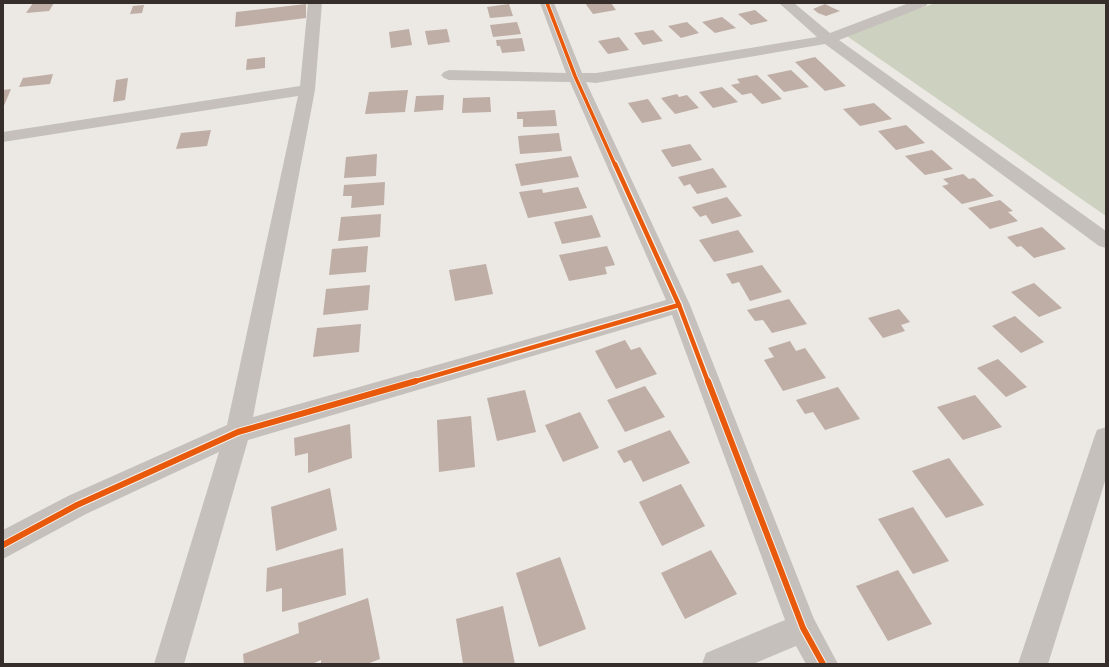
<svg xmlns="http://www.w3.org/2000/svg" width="1109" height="667" viewBox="0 0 1109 667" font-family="'Asap Condensed',sans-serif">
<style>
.green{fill:#cdd1bf}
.building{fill:#beaea6}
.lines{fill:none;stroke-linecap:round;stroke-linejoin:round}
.minor{fill:#c5c0bc;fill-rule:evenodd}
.cycleway-far2-casing{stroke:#f8f3eb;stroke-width:5}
.cycleway-far1-casing{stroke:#f8f3eb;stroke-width:7}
.cycleway-casing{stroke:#f8f3eb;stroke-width:8}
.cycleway-far2{stroke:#e8590c;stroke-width:3.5}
.cycleway-far1{stroke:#e8590c;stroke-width:4.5}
.cycleway{stroke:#e8590c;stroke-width:6}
</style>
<rect width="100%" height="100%" fill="#ece8e3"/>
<polygon class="green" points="936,3 1101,3 1106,5 1106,216 844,34"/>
<g class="building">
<polygon points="33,3 54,3 49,11 26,13"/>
<polygon points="585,3 611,3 616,10 593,14"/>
<polygon points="306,4 306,18 235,27 236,12"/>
<polygon points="509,4 513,16 490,18 487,7"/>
<polygon points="825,4 833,8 840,11 826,16 818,13 813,9"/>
<polygon points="144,5 142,13 130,14 133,6"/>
<polygon points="755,10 768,21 751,25 738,14"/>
<polygon points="722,17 736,28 715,33 702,22"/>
<polygon points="517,22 521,34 493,37 490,25"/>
<polygon points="687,22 699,33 681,38 668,26"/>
<polygon points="409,29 412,45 391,48 389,32"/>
<polygon points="447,29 450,42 428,45 425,31"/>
<polygon points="653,30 663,41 643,45 634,33"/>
<polygon points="619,37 629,50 608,54 598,41"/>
<polygon points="522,38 525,51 502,53 500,46 497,46 496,40"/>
<polygon points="265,57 265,68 246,70 247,59"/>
<polygon points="815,57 846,86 825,91 795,62"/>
<polygon points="791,70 809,87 784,92 767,75"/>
<polygon points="53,74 50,84 19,87 23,78"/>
<polygon points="757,75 782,99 762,104 751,93 742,95 731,85 740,83 737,79"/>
<polygon points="128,78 125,100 113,102 116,80"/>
<polygon points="722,87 738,102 713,108 699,92"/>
<polygon points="11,89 3,108 3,90"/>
<polygon points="408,90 405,112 365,114 369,92"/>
<polygon points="677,94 679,97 687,95 699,108 675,114 661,98"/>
<polygon points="444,95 443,110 414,112 416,96"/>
<polygon points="490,97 491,112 462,113 463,98"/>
<polygon points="648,99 662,119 642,123 628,103"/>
<polygon points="874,103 892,119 860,126 843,109"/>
<polygon points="555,110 557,126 523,127 523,119 517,119 517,112"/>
<polygon points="906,125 925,143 896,150 878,131"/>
<polygon points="211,130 207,146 176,149 181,133"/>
<polygon points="559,133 562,151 520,154 518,136"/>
<polygon points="690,144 702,160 672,167 661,150"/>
<polygon points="932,150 953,169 925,175 905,156"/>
<polygon points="377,154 376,176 344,178 346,157"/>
<polygon points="571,156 579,177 521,186 515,164"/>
<polygon points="713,168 727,187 697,194 690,184 684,186 678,177"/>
<polygon points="963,174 969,179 974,178 994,196 962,204 942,186 949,184 943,179"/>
<polygon points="385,182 384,205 351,208 352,196 343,196 344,185"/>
<polygon points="578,187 587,208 528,218 519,192 542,189 543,193"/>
<polygon points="727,197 742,216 712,224 706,215 700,217 692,207"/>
<polygon points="1000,200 1013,211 1008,212 1018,221 990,229 968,208"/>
<polygon points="381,214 380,237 338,241 341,217"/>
<polygon points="592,215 601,237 562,244 554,222"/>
<polygon points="1042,227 1066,249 1034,258 1021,246 1017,247 1007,237"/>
<polygon points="738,230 754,252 714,262 699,240"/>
<polygon points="368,246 366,272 329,275 332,249"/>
<polygon points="607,246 615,265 605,267 607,274 569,281 559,255"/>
<polygon points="486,264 493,294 455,301 449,270"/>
<polygon points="762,265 782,292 750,301 739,282 732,284 726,274"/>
<polygon points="1034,283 1062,308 1039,317 1011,292"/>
<polygon points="370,285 368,310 323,315 326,289"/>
<polygon points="789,299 807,324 772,333 763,320 755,321 747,310"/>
<polygon points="899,309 910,322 901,325 905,331 883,338 868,318"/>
<polygon points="1015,316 1044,342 1021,353 992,326"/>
<polygon points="361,324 359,352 313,357 317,328"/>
<polygon points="625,340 631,350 640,347 657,374 616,389 595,351"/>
<polygon points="790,341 796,351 805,348 826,378 783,391 764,360 774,357 768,348"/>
<polygon points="998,359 1027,387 1006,397 977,368"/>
<polygon points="645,386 665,417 625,432 607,400"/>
<polygon points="838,387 860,419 825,430 813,412 805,414 796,400"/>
<polygon points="525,390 536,432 497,441 487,398"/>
<polygon points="975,395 1002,427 963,440 937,407"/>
<polygon points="580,412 599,448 563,462 545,425"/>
<polygon points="471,416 475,467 439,472 437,420"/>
<polygon points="350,424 352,458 308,473 308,453 295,456 294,438"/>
<polygon points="670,430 690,463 643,482 631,460 624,463 617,451"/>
<polygon points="949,458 984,505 946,518 912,471"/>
<polygon points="681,484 705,526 662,546 639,502"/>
<polygon points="330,488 337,530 276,551 271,507"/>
<polygon points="913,507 949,561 913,574 878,519"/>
<polygon points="343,548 346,595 282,612 282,588 266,592 267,568"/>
<polygon points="711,550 737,594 685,619 661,573"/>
<polygon points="560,557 586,629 539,647 516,573"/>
<polygon points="898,570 932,624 888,641 856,586"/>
<polygon points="368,598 380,659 367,664 321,664 321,660 312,664 244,664 243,654 299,633 298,623"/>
<polygon points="503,606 515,664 463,664 456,619"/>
</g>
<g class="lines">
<g class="minor">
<polygon points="308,3 322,3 315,90 253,417 666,300 570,82 449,80 444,78 441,75 444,72 449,70 566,73 540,3 554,3 582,73 596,73 817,37 779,3 794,3 830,33 909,3 928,3 926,6 839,40 1106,231 1106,248 1099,246 825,44 596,83 586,82 690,305 814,619 838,664 806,664 796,646 753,664 702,664 706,653 785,620 672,315 248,440 184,664 154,664 219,452 86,514 3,559 3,530 68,496 227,425 298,96 3,142 3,132 300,86"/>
<polygon points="1106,427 1106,478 1048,664 1018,664 1094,438 1097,430"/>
</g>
<g class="cycleway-far2-casing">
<polyline id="cycleway-far2" points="547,3 575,76 615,165"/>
</g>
<g class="cycleway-far1-casing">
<g id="cycleway-far1">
<polyline points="615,164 679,305 708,382"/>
<polyline points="413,382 679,305"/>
</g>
</g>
<g class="cycleway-casing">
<g id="cycleway">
<polyline points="708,381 803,628 823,664"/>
<polyline points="3,545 77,505 238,432 416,381"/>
</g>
</g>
<use href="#cycleway-far2" class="cycleway-far2"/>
<use href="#cycleway-far1" class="cycleway-far1"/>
<use href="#cycleway" class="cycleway"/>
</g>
<rect width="1109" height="667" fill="none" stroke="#362e2a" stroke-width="8"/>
</svg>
